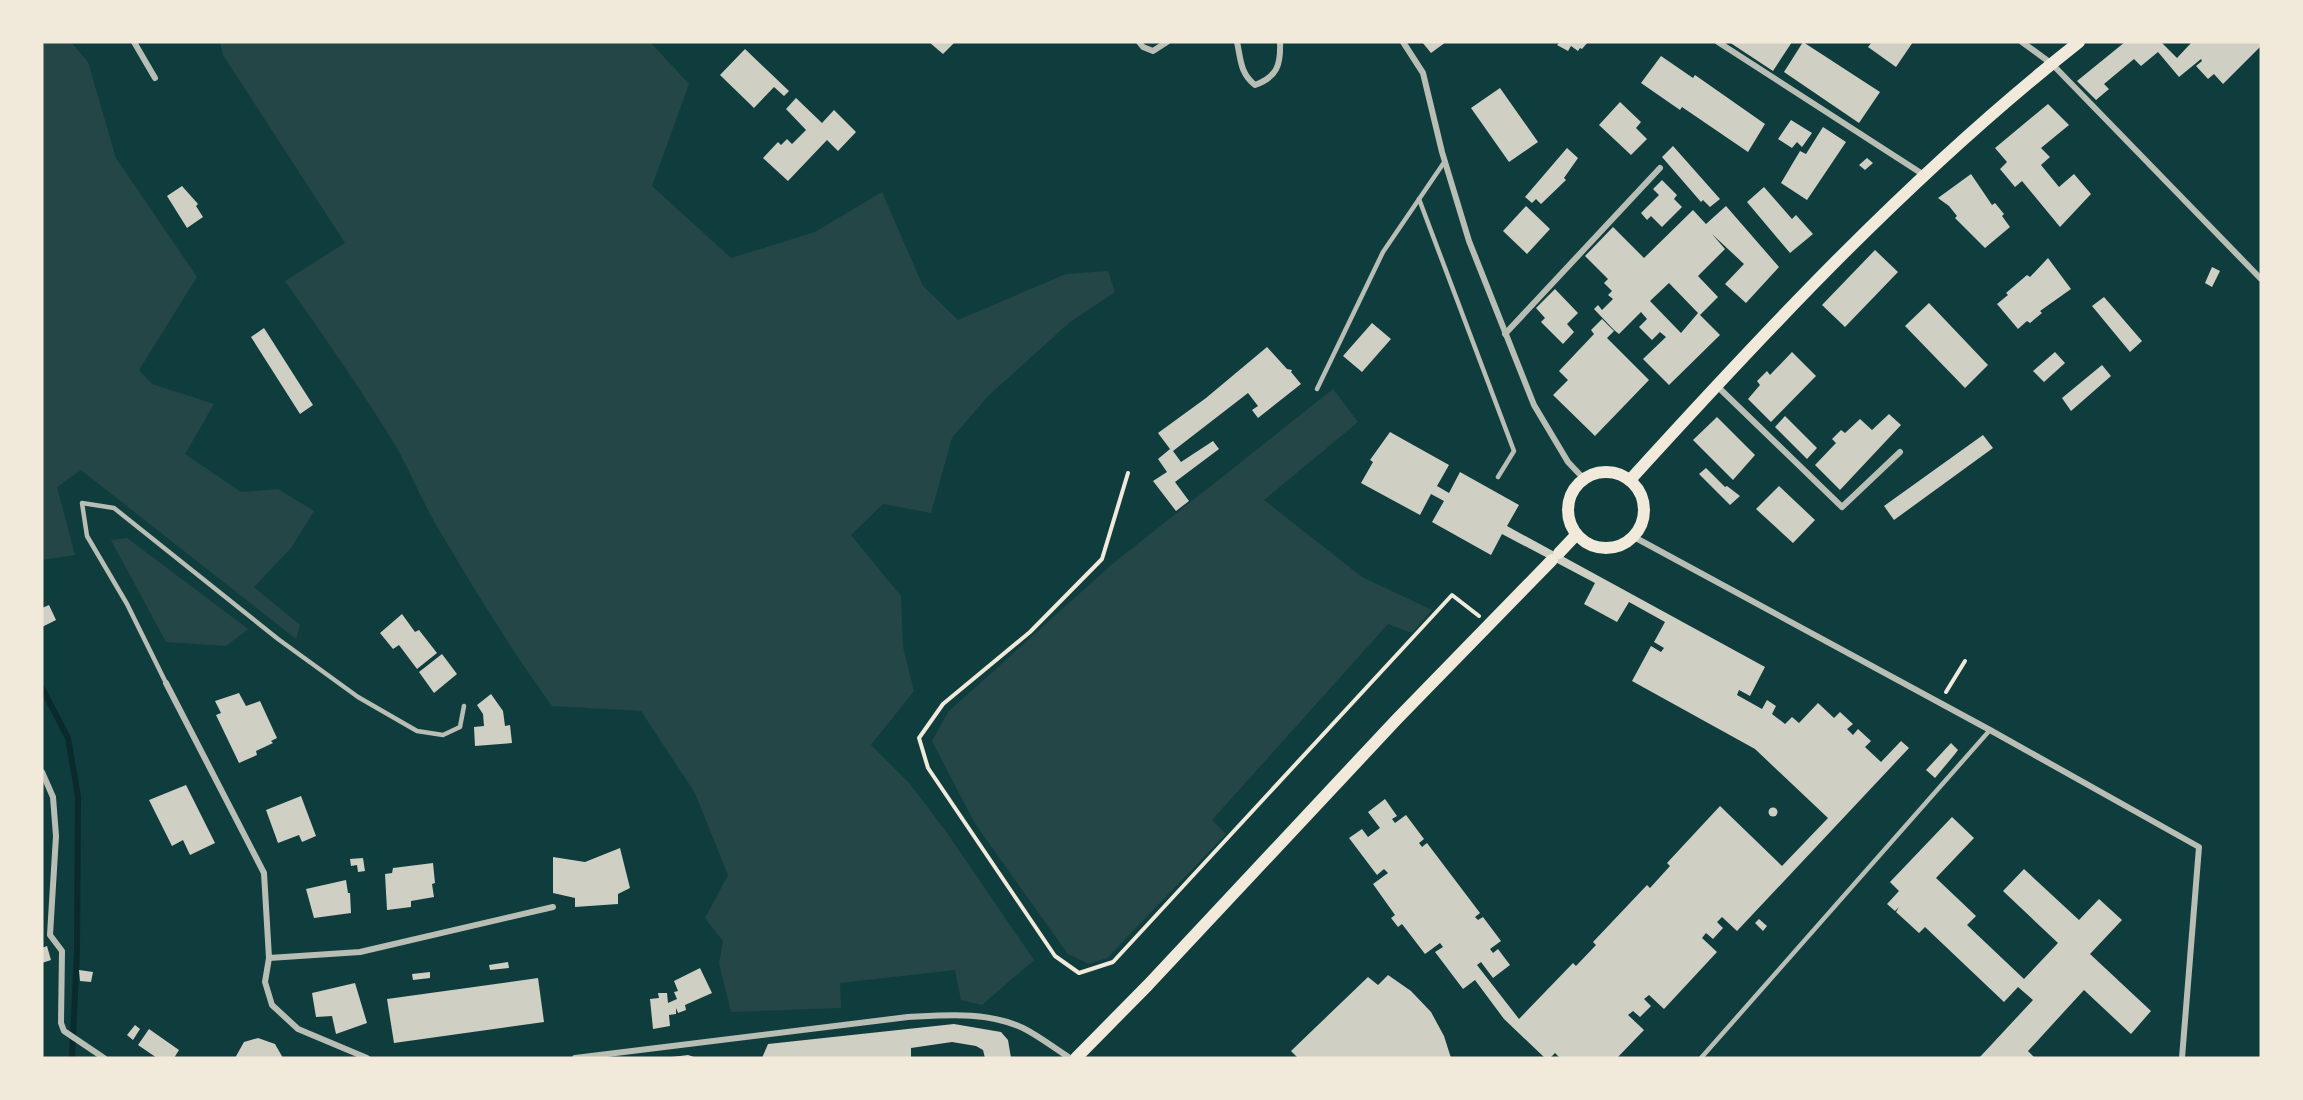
<svg xmlns="http://www.w3.org/2000/svg" width="2303" height="1100" viewBox="0 0 2303 1100" font-family="'Archivo Narrow',sans-serif">
<style>
.green{fill:#244646}
.lines{fill:none;stroke-linecap:round;stroke-linejoin:round}
.stream{stroke:#0a2a2b;stroke-width:6}
.building{fill:#cfcfc3;fill-rule:evenodd}
.path{stroke:#f1e9da;stroke-width:4}
.service{stroke:#b8beb3;stroke-width:4.5}
.minor{stroke:#b8beb3;stroke-width:6}
.secondary{stroke:#f1e9da;stroke-width:12}
</style>
<rect width="100%" height="100%" fill="#0f3d3e"/>
<g class="green">
<polygon points="42,42 71,42 88,62 116,158 197,277 139,370 152,384 214,404 185,454 241,492 278,489 314,511 291,548 254,587 300,625 296,639 81,470 57,487 75,555 42,560"/>
<path d="M220,42H650L689,84L652,186L731,258L815,232L882,192L923,286L958,320L1066,274L1108,271L1115,292L1070,322L987,397L952,438L931,513L883,504L851,535L901,596L903,647L914,691L871,745L909,783L945,830L1034,960L982,1005L961,1000L955,970L840,983L841,1008L731,1012L719,963L723,941L705,918L728,875L695,793L641,711L552,706C511,650 475,590 439,530C423,503 412,475 397,448C362,391 324,336 285,281L345,243L223,55Z"/>
<polygon points="1333,389 1358,422 1264,500 1362,577 1432,610 1412,633 1388,624 1212,820 1226,834 1107,958 1089,964 1068,954 1010,873 974,822 932,741 948,712 1110,566"/>
<polygon points="127,538 248,629 226,646 166,642 111,540"/>
</g>
<g class="lines">
<polyline class="stream" points="42,688 68,738 78,796 77,951 72,1058"/>
</g>
<g class="building">
<polygon points="929,42 955,42 943,54"/>
<polygon points="1422,42 1446,42 1431,53"/>
<polygon points="1560,42 1588,42 1582,49 1580,48 1578,51 1571,46 1568,51 1557,45"/>
<polygon points="1729,42 1792,42 1773,71"/>
<polygon points="1803,42 1880,92 1859,123 1784,72"/>
<polygon points="1872,42 1913,42 1896,67 1868,47"/>
<polygon points="2125,42 2161,42 2177,58 2192,42 2261,42 2261,46 2223,84 2214,74 2208,79 2196,66 2202,61 2201,59 2179,77 2158,52 2141,66 2134,59 2104,84 2109,89 2096,100 2077,81"/>
<polygon points="745,49 789,91 784,96 774,87 754,108 720,75"/>
<polygon points="1661,56 1693,78 1695,75 1765,124 1748,152 1682,107 1680,110 1641,83"/>
<polygon points="1500,88 1538,142 1509,162 1471,108"/>
<polygon points="796,98 822,123 834,110 856,132 838,151 827,140 788,181 763,158 778,142 781,145 787,139 792,144 806,130 786,109"/>
<polygon points="1620,102 1641,122 1636,128 1647,139 1631,155 1599,125"/>
<polygon points="2048,104 2069,125 2041,148 2050,157 2041,165 2059,187 2074,174 2091,194 2060,227 2022,181 2015,187 2000,169 2007,162 1995,148"/>
<polygon points="1791,120 1812,133 1802,147 1797,142 1792,148 1778,139"/>
<polygon points="1823,127 1846,142 1807,200 1781,183 1800,151 1806,154"/>
<polygon points="1673,146 1720,199 1710,207 1703,200 1701,202 1662,157"/>
<polygon points="1567,148 1578,158 1564,178 1566,180 1541,204 1536,199 1532,203 1525,197"/>
<polygon points="1867,158 1873,163 1865,170 1859,165"/>
<polygon points="1971,174 1992,205 1995,203 2004,214 2002,216 2010,227 1985,248 1955,218 1957,216 1949,206 1938,198"/>
<polygon points="1662,180 1677,195 1674,199 1682,207 1662,227 1651,216 1647,220 1641,213 1659,195 1653,189"/>
<polygon points="182,186 198,204 196,206 203,217 187,228 167,196"/>
<polygon points="1764,187 1792,219 1796,215 1813,234 1790,253 1747,202"/>
<polygon points="1526,206 1550,229 1527,254 1503,231"/>
<path d="M1726,206L1779,267L1746,303L1725,284L1744,264L1712,234L1725,249L1698,276L1718,297L1700,315L1720,335L1669,385L1643,359L1666,337L1660,332L1652,340L1639,327L1647,319L1641,312L1619,334L1614,330L1594,309L1598,305L1602,310L1613,299L1608,295L1612,291L1604,283L1608,279L1585,256L1613,227L1644,258L1693,210L1706,224ZM1669,283L1698,313L1681,333L1650,301Z"/>
<polygon points="1875,250 1898,272 1845,327 1822,305"/>
<polygon points="2048,258 2071,289 2040,311 2042,313 2030,323 2027,321 2018,329 1997,304 2008,295 2006,293 2027,275 2030,277"/>
<polygon points="2212,267 2220,271 2212,287 2205,283"/>
<polygon points="1555,289 1578,313 1567,324 1574,332 1563,344 1541,322 1545,318 1536,308"/>
<polygon points="2104,297 2142,341 2130,352 2092,306"/>
<polygon points="1929,303 1988,365 1965,388 1905,326"/>
<polygon points="1602,319 1614,331 1607,338 1649,380 1595,436 1553,395 1568,380 1559,371 1594,334 1591,330"/>
<polygon points="1372,323 1391,339 1362,372 1343,356"/>
<polygon points="264,328 313,405 300,414 251,337"/>
<polygon points="1267,347 1287,369 1292,370 1291,372 1301,384 1258,418 1252,410 1258,406 1248,393 1173,451 1181,462 1213,441 1219,449 1175,482 1189,501 1176,511 1153,481 1167,472 1158,459 1170,449 1158,433 1206,398"/>
<polygon points="1792,352 1816,376 1771,422 1748,399 1760,385 1757,381 1767,371 1770,375"/>
<polygon points="2055,352 2065,363 2044,382 2033,371"/>
<polygon points="2102,365 2111,376 2071,411 2062,398"/>
<polygon points="1889,414 1901,425 1840,490 1815,465 1836,443 1832,439 1841,430 1845,433 1860,419 1872,430"/>
<polygon points="1785,416 1817,448 1807,459 1775,427"/>
<polygon points="1717,417 1755,455 1733,480 1693,440"/>
<polygon points="1390,432 1449,465 1437,486 1449,493 1460,472 1519,505 1507,526 1765,667 1750,696 1739,690 1737,695 1762,709 1767,700 1776,706 1772,714 1785,724 1792,717 1799,723 1818,703 1834,718 1840,712 1853,724 1847,729 1853,735 1858,729 1871,741 1865,747 1881,762 1901,741 1909,748 1737,931 1722,917 1717,922 1723,928 1713,939 1706,933 1702,938 1717,952 1664,1009 1649,995 1644,999 1651,1006 1640,1017 1633,1011 1628,1015 1644,1030 1617,1058 1560,1058 1555,1053 1550,1058 1545,1058 1504,1019 1475,980 1463,989 1435,952 1443,947 1440,943 1425,954 1402,924 1398,927 1391,918 1395,915 1373,884 1388,873 1384,869 1377,875 1349,838 1362,829 1368,837 1380,828 1368,812 1385,799 1397,816 1392,819 1395,823 1406,815 1424,839 1419,843 1422,847 1427,843 1480,913 1475,917 1478,920 1483,917 1501,941 1490,949 1493,953 1498,949 1510,965 1493,978 1481,962 1477,965 1519,1019 1573,963 1576,966 1596,945 1593,942 1647,885 1650,888 1670,866 1667,863 1720,806 1782,866 1828,818 1755,749 1632,681 1651,646 1661,652 1664,648 1654,642 1665,622 1629,602 1617,622 1584,604 1595,583 1502,534 1491,555 1432,522 1444,501 1431,494 1420,515 1361,483 1373,462 1370,460"/>
<polygon points="1983,435 1993,448 1894,520 1884,506"/>
<polygon points="1706,468 1725,487 1727,486 1740,496 1730,505 1699,474"/>
<polygon points="1779,486 1815,520 1793,543 1756,509"/>
<polygon points="49,605 56,620 42,627 42,608"/>
<polygon points="402,614 415,632 419,630 437,653 417,669 399,645 393,649 380,633"/>
<polygon points="442,654 457,674 434,693 419,672"/>
<polygon points="239,693 246,706 260,701 277,738 271,741 273,743 256,751 257,755 239,763 216,715 221,713 215,701"/>
<polygon points="491,694 503,711 505,726 510,725 512,743 475,746 474,727 484,726 483,714 477,705"/>
<polygon points="1951,743 1958,750 1955,754 1935,778 1926,770"/>
<polygon points="186,785 215,843 190,855 183,840 172,846 149,800"/>
<polygon points="301,796 316,836 302,842 299,835 278,843 266,810"/>
<circle cx="1773" cy="812" r="4.5"/>
<polygon points="1952,817 1974,838 1936,878 1976,916 1967,925 2024,979 2058,943 2003,891 2024,869 2079,920 2099,899 2122,920 2090,954 2151,1011 2131,1034 2084,990 2028,1051 2035,1058 1979,1058 2033,1000 2018,987 2004,1002 1925,927 1919,933 1896,912 1899,907 1895,911 1887,904 1899,891 1890,882"/>
<polygon points="620,848 630,888 618,894 618,904 575,907 575,898 553,893 553,857 585,862"/>
<polygon points="363,858 365,871 358,872 357,865 351,866 350,859"/>
<polygon points="433,863 435,883 432,884 434,897 411,901 411,907 387,910 385,874 392,873 393,868"/>
<polygon points="346,880 348,893 350,893 351,913 314,918 306,889"/>
<polygon points="1759,919 1767,926 1763,931 1755,923"/>
<polygon points="47,946 51,960 42,963 42,948"/>
<polygon points="508,962 509,968 490,970 489,965"/>
<polygon points="700,968 712,993 685,1005 686,1010 678,1013 676,1008 676,1014 669,1015 670,1026 653,1029 650,999 659,998 658,993 667,993 668,1003 677,999 674,992 678,991 674,981"/>
<polygon points="79,970 93,972 91,982 80,981"/>
<polygon points="430,972 430,978 413,980 412,974"/>
<polygon points="1388,975 1411,991 1431,1012 1444,1036 1451,1058 1298,1058 1291,1051 1368,977 1378,985"/>
<polygon points="538,978 544,1022 394,1043 387,999"/>
<polygon points="355,983 367,1023 336,1034 332,1016 316,1017 312,993"/>
<polygon points="954,1024 1001,1032 1008,1040 1011,1058 985,1058 983,1050 976,1046 952,1042 911,1048 911,1058 762,1058 768,1044"/>
<polygon points="135,1025 140,1029 133,1040 127,1035"/>
<polygon points="149,1029 179,1050 174,1058 157,1058 138,1045"/>
<polygon points="258,1038 275,1044 283,1058 235,1058 244,1042"/>
<polygon points="688,1055 697,1058 672,1058 672,1057"/>
</g>
<g class="lines">
<g class="path">
<polyline points="1128,473 1102,559 1030,632 943,704 919,738 928,768 1055,956 1079,973 1113,962 1452,595 1479,616"/>
<polyline points="1946,692 1965,661"/>
</g>
<g class="service">
<polyline points="1419,199 1514,451 1498,477"/>
<polyline points="1317,389 1383,252 1445,161"/>
<polyline points="166,683 127,604 87,536 82,503 114,508 278,639 358,697 417,731 443,735 460,727 464,706"/>
<polyline points="1701,1058 1990,730"/>
</g>
<g class="minor">
<polyline points="134,42 155,78"/>
<polyline points="1139,42 1143,47 1153,51 1167,42"/>
<path d="M1237,42C1241,60 1240,73 1255,85C1277,77 1281,65 1280,42"/>
<polyline points="1403,42 1423,73 1442,152 1469,241 1534,405 1568,462 1584,479"/>
<polyline points="1718,42 1924,175"/>
<polyline points="2022,42 2052,64 2261,279"/>
<polyline points="1505,334 1660,168"/>
<polyline points="1717,386 1842,507 1900,452"/>
<polyline points="1634,537 1990,730 2199,847 2182,1058"/>
<polyline points="166,683 264,873 269,958 265,982 272,1005 298,1029 367,1058"/>
<polyline points="42,772 53,797 56,836 50,935 62,951 61,1023 64,1031 104,1058"/>
<polyline points="269,958 360,952 553,907"/>
<path d="M575,1058L908,1017C946,1015 987,1011 1023,1028C1039,1036 1054,1048 1070,1058"/>
</g>
<g class="secondary">
<circle cx="1606" cy="510" r="38"/>
<path d="M1630,480C1771,325 1914,172 2079,42"/>
<polyline points="1559,553 1576,535"/>
<polyline points="1076,1058 1148,985 1397,719 1552,560"/>
</g>
</g>
<rect width="2303" height="1100" fill="none" stroke="#f1e9da" stroke-width="87"/>
</svg>
